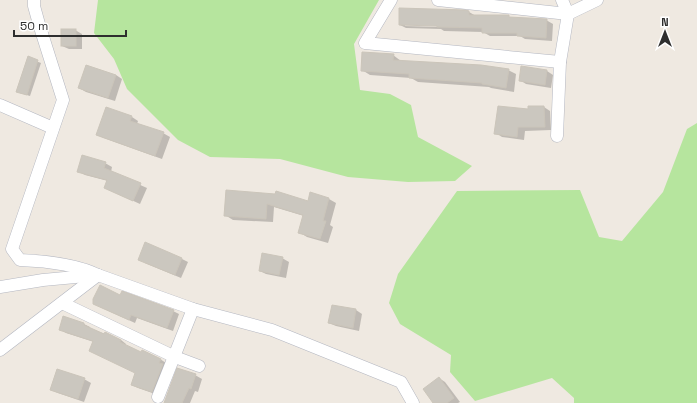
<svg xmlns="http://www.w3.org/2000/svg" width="697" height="403" viewBox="0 0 697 403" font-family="'Space Grotesk',sans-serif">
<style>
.green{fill:#b6e59e}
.shadow{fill:#0003;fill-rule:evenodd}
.building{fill:#cbc7bf;stroke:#cbc5ba}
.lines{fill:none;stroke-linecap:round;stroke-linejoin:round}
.street-casing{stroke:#b4b7c1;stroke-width:13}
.street{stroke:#fff;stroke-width:12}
</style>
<rect width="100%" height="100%" fill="#efe9e1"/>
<g class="green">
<polygon points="98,0 379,0 354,44 360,90 390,94 411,105 418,137 472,166 455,181 408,182 348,177 280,159 210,157 178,140 127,89 114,59 94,33"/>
<polygon points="697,123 697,403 574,403 574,398 552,378 475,401 450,372 451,355 400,324 389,303 398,274 457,191 580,190 599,237 622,241 663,192 687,129"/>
</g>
<g class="shadow">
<path d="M465,11L469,12L476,16L546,20L553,24L552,41L525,39L520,36H490L483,32L444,31L441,29L406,28L400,25ZM405,24L442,25V27L405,26Z"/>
<polygon points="75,30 82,34 82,49 69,49 62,46"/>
<polygon points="393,55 401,61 508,70 516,74 514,92 491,88 489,87 418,82 411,78 370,75 362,70"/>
<polygon points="28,58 41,63 30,96 20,93"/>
<polygon points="547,71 553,75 551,88 526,84 520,80"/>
<polygon points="116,75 122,79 115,101 86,92 79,88"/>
<polygon points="544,107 550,111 551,130 525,131 524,140 502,137 496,133"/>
<polygon points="132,117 138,121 137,124 163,133 170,137 162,159 104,138 97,135"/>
<polygon points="105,163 112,167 111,172 147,188 140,204 105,188 108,181 85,175 78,171"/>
<polygon points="226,191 308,202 329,199 336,203 330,225 333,227 328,243 307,237 299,232 304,216 274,207 273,222 233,220 225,215"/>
<polygon points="282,258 289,262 286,278 266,274 260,271"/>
<polygon points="182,259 188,262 181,278 145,263"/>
<polygon points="121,296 173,311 179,314 173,331 137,318 135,323 100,307"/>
<polygon points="356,310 362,314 359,331 336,326 329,323"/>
<polygon points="84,324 90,327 89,328 121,340 126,344 126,346 141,353 160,359 166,363 158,395 138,388 132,385 136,373 94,342 66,333 60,329"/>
<polygon points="195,375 202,379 198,392 195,391 190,403 183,403 174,400"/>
<polygon points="439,378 445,382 460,402 458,403 434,403"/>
<polygon points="84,379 91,383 84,402 58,393 51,390"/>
</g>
<g class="building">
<polygon points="399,8 465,10 469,11 469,15 509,15 509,17 547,19 546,38 517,36 517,33 482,33 482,28 437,27 437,26 399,25"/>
<rect x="61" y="29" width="15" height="17"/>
<polygon points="362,52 394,54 393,60 481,65 509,69 506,88 482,84 482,83 409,78 409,74 361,71"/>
<polygon points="28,56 38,60 27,95 16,92"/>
<polygon points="86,65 116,75 108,98 78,88"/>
<polygon points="521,66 547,70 545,85 519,81"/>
<polygon points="498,106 528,109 528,106 544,106 545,127 518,127 517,137 494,134"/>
<polygon points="106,107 132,116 130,121 164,132 155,156 96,135"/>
<polygon points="82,155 106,162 104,168 141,183 133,201 104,188 107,180 77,172"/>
<polygon points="226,190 275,194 276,191 308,201 310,192 329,198 323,221 326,221 320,239 298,233 303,215 267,204 266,219 224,216"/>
<polygon points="145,242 182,258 175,275 138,260"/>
<polygon points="262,253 283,257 279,275 259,271"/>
<polygon points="100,285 120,295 122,291 174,310 167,328 131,315 129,320 93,304 93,299"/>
<polygon points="332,305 356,309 353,328 328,323"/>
<polygon points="63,316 84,323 84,325 104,334 105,332 121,340 120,342 141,352 142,350 161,359 159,363 163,364 152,392 131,385 135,373 89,351 93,341 59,330"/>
<polygon points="177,368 196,374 191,389 189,388 182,403 164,403"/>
<polygon points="57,369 85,378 78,399 50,390"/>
<polygon points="439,377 454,398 447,403 433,403 423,389"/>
</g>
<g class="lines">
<g class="street-casing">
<g id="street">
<path d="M34,0V6L39,24L63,100L12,249L20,260C46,261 75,264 98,275L193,309L272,330L401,382L413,403"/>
<polyline points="391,0 365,43 560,62"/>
<polyline points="438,0 568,14 597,0"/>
<polyline points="0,105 53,128"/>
<polyline points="557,136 560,62 568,14 562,0"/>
<polyline points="0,287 43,280 97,275"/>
<polyline points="62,303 175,357 199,366"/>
<polyline points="0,350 98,275"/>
<polyline points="158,397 193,309"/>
</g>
</g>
<use href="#street" class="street"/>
</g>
<g transform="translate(665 32)" stroke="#ffffff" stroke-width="3" paint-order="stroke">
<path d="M0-3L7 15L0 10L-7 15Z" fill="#2e2e2e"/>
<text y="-6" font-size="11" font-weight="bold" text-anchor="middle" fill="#2e2e2e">N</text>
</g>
<path d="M14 30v6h112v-6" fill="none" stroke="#2e2e2e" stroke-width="2"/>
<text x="20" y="30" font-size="12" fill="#2e2e2e" stroke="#ffffff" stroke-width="3" paint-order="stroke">50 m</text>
</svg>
